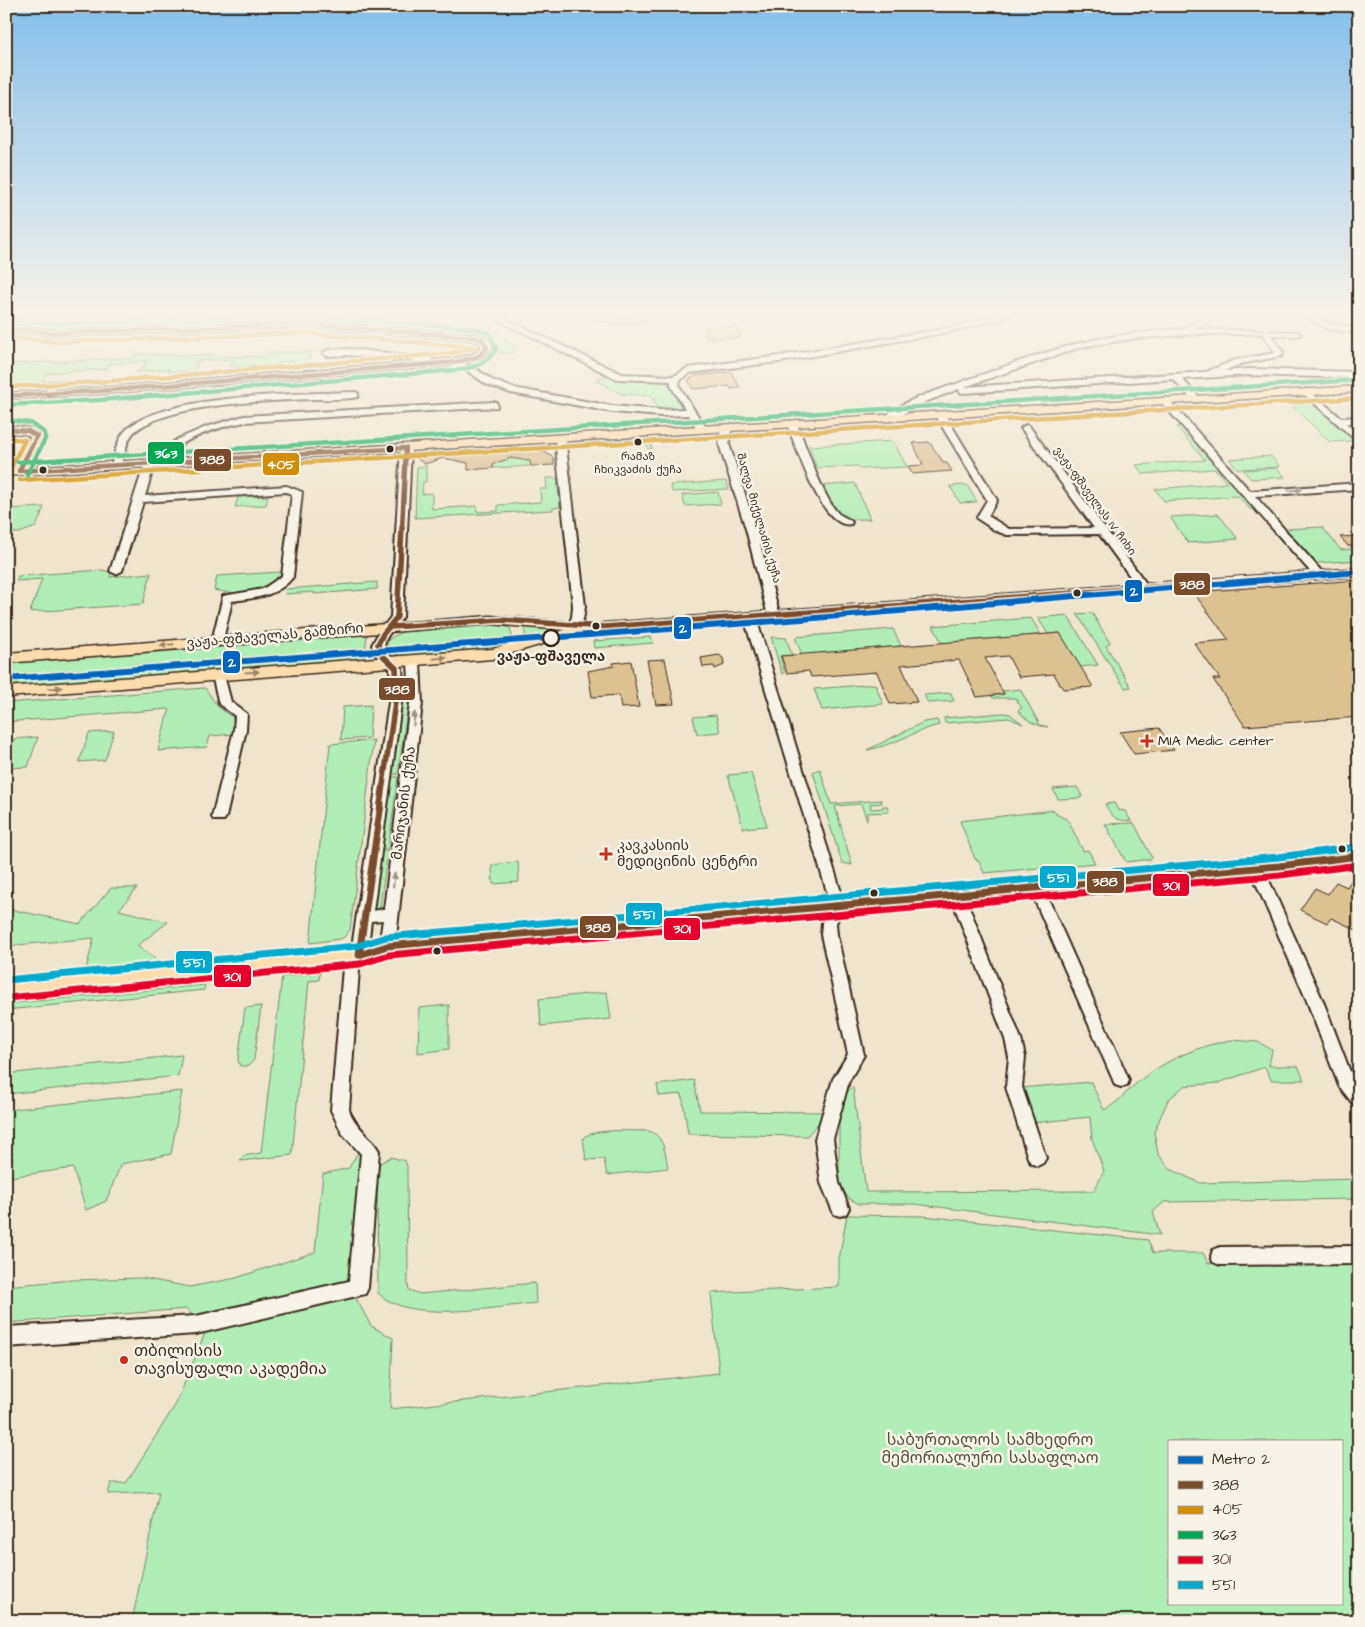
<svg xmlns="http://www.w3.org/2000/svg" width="1365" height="1627" viewBox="0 0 1365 1627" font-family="'Architects Daughter','Noto Sans Georgian',sans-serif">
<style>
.green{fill:#b1eeb5;stroke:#768c6a;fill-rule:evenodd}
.building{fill:#dcc191;stroke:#3b2a1e}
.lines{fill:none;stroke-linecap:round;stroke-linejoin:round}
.minor-casing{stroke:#3b2a1e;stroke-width:4}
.major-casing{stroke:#3b2a1e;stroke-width:3}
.minor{fill:#f7f3e8;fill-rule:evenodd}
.major{fill:#fcdcac;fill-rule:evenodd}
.bus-1-far2-casing{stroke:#f7f3e8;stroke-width:7}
.bus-1-far1-casing{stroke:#f7f3e8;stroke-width:9}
.bus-1-casing{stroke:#f7f3e8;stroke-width:11}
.bus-2-casing{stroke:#f7f3e8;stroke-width:7}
.bus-3-casing{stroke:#f7f3e8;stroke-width:7}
.bus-4-casing{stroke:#f7f3e8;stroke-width:11}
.bus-5-casing{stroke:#f7f3e8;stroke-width:11}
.bus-1-far2{stroke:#7a4b2a;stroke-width:4.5}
.bus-1-far1{stroke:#7a4b2a;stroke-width:5.5}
.bus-1{stroke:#7a4b2a;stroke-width:7}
.bus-2{stroke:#d18d06;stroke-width:4.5}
.bus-3{stroke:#00a651;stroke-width:4.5}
.bus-4{stroke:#e4002b;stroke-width:7}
.bus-5{stroke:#00a9ce;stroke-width:7}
.metro-1-casing{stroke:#f7f3e8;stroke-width:9}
.metro-1{stroke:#0065bd;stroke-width:6}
.oneway{fill:#998e83}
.oneway2{fill:#9c8365}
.bus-dot{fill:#3b2a1e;stroke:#f7f3e8;stroke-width:2}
.stop-dot{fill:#f7f3e8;stroke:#3b2a1e;stroke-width:2.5}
.poi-dot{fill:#c8321e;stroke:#f7f3e8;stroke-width:2}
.labels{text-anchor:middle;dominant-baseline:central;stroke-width:5;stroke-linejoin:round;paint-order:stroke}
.far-bus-label{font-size:11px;fill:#3b2a1e;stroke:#f7f3e8}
.far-street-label{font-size:11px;fill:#3b2a1e;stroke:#f7f3e8}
.street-label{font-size:14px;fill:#3b2a1e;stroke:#f7f3e8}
.stop-label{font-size:14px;font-weight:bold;fill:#3b2a1e;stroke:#f7f3e8}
.poi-label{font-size:14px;fill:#3b2a1e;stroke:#f7f3e8;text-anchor:start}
.near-poi-label{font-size:16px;fill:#3b2a1e;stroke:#f7f3e8;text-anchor:start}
.near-park-label{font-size:16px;fill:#53513c;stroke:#f7f3e8}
.line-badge{stroke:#f7f3e8;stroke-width:2}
.badge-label{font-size:14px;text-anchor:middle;font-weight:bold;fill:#fff}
</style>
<rect width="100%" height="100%" fill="#efe4ce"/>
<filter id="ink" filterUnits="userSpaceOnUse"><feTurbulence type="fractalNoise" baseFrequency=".02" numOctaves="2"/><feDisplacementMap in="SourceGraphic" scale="10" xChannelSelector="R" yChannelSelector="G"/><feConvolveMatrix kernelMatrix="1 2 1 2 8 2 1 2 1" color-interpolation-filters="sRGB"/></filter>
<g filter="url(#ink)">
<g class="green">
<polygon points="22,316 49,316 37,328 15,325"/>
<polygon points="96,316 212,316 140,319 130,328 49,331 54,324 89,323"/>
<path d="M467,326C484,328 506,333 515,349L513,353L493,352L495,345C488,334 477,334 465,333Z"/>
<polygon points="439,338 469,340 477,345 478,348 465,357 443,359"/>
<polygon points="311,352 306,372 292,374 293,361 279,362 278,364 230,367 233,359 198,361 191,381 184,382 187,371 168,371 169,369 136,372 142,369 146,361 109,364 107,369 47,373 42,381 65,380 66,383 80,382 82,380 102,379 101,386 115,388 38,392 35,388 37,383 6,384 6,364 132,358 134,354 267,357 269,353"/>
<polygon points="608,374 622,379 657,379 667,382 683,410 677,411 670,406 657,409 652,396 621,394 596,380"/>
<polygon points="1306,397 1354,441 1330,442 1284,398"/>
<polygon points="1182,426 1254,510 1250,509 1238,496 1164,501 1155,489 1227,483 1215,469 1143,474 1136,465 1205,460 1177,427"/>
<polygon points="657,434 658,438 650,439 652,449 648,449 645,439 570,443 570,439"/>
<polygon points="893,441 907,467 860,469 858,466 817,468 809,446"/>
<polygon points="1271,456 1280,467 1238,469 1229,459"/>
<polygon points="511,458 530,461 531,466 493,468 493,464"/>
<polygon points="426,466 426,482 423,482 422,494 432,493 432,509 477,506 477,512 498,511 498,505 541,502 540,489 547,489 546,478 557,478 560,507 553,508 553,510 415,518 417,467"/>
<polygon points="1277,468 1285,477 1251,479 1243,470"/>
<polygon points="726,481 729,489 672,492 670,485"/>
<path d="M855,483L870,519C836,521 837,511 821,486Z"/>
<polygon points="967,485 977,502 960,503 950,486"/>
<polygon points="718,492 721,504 685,506 682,495"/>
<polygon points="268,496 266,505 235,507 238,497"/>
<polygon points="44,507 36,527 19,533 6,533 6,509"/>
<polygon points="1218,514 1238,539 1188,543 1170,517"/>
<polygon points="1322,527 1341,550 1359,548 1359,560 1317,563 1286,529"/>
<polygon points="102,570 111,572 110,577 151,573 143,604 30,612 42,579 16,581 18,576"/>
<path d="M281,572L279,581C258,594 237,595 214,590L217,576Z"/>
<polygon points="377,582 377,589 314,594 314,592 285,594 286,589"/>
<polygon points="1092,613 1110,643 1106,646 1131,687 1125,688 1077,614"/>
<polygon points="1067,615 1098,665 1080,667 1060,633 1048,634 1038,618"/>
<polygon points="1031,618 1041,635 942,643 933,626"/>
<polygon points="498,625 510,628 512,636 507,645 493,649 402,656 391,653 386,648 389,639 402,632"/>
<polygon points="525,627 576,629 525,640"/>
<polygon points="893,629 901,646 802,655 795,637"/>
<polygon points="360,635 367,635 364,659 6,687 6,663"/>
<polygon points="651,637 653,643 594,648 593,641"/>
<polygon points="771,637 786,638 792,655 780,656 785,673 782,674"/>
<polygon points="409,683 411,684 398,774 392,774 405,684"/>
<polygon points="875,684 883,704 822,710 814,689"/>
<polygon points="205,688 218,707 233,718 234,734 210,736 207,747 158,751 166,719 170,710 168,709 6,722 6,703"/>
<path d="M1020,689L1040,725L1048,727C1036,726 1025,720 1018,710L1022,708L1015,698H993L991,696L1004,694L1003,691Z"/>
<polygon points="951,693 954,701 928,703 924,695"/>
<polygon points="371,705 369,738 341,740 343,707"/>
<polygon points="1003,713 1010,714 1023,724 1009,718 945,723 944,718"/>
<polygon points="716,715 720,732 697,734 693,717"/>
<path d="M937,720L939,725C914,731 892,746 867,750L924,722Z"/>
<polygon points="114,731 105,760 79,762 89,733"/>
<polygon points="38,737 28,767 6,768 6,761 14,739"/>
<polygon points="374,740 350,930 344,937 340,939 310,943 330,744"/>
<polygon points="820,769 831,804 881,800 882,803 870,804 871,809 883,808 883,806 887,806 889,812 867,813 867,820 861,804 835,806 852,865 842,863 813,772"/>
<polygon points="751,773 767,826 743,828 728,775"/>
<polygon points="392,777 398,777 388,849 381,849"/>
<polygon points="1077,787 1082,796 1081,798 1058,799 1053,789"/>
<path d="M1114,803L1118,810L1125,811L1131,821C1115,821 1112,817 1105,804Z"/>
<polygon points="1054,810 1056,814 1068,820 1083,851 1088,850 1095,863 984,873 979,861 975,859 960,821"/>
<polygon points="1134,823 1152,858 1151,859 1126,862 1105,824"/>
<polygon points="381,851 388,851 379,914 372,914"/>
<polygon points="518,862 519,882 493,884 492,865"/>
<polygon points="111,888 137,888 119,910 168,922 137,946 163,964 86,969 94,938 6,946 6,911 9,909 80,924"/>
<polygon points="320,973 319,980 309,981 292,1155 240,1161 243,1156 261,1153 282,977"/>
<polygon points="205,985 204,990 6,1010 6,1004"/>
<polygon points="607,992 611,1019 541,1026 539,999"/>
<polygon points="449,1005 449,1049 418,1053 419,1008"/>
<polygon points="261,1006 254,1060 248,1066 240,1066 238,1060 245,1008"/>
<path d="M1231,1040L1258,1042L1272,1050L1269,1066H1298L1304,1080H1271L1265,1067L1218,1083L1184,1086L1168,1100L1154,1132L1158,1154L1170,1169L1200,1183L1359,1179V1199L1164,1202L1153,1212L1160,1235L915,1204H859L848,1198L839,1181V1105L844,1093L853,1087L866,1192L1094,1191L1104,1171L1092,1139L1090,1117L1031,1123L1019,1088L1091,1082L1104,1110C1119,1103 1129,1088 1143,1078C1168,1059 1201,1045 1231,1040Z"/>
<polygon points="182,1055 178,1076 6,1094 6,1074"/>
<polygon points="694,1080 700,1111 828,1112 807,1136 688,1134 682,1094 659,1096 657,1085"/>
<polygon points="182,1091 171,1154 121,1164 106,1201 86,1210 73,1168 9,1177 13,1157 6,1157 6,1110"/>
<path d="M649,1131C665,1137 665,1153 668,1168L607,1175L604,1159L586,1160L583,1138C593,1128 634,1131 649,1131Z"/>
<path d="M358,1152L364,1153L357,1300L371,1326L393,1338L390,1409L719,1373L711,1293L839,1287V1259L847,1215L923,1216L1148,1240L1153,1253H1203L1208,1263L1359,1262V1621H132L159,1492L108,1494L111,1483H126L176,1404L205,1333L187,1309L6,1323V1286L72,1280L142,1278L190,1287L236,1278L315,1252L323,1174L349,1168ZM1169,1441H1341V1603H1169Z"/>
<path d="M391,1157L405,1161L407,1166L408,1284L409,1290L420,1294L535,1283L536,1303C496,1307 407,1324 378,1293L377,1177L380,1163Z"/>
</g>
<g class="building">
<polygon points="1321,316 1359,316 1359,325 1341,324 1325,320 1321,318"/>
<polygon points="706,327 740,327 741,338 706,338"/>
<polygon points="731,372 740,388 731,389 729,386 693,389 688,380 695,376"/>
<polygon points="929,442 944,463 947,463 952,471 912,474 908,466 923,465 913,443"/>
<polygon points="517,446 545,452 554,458 554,465 531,466 530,461 511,458 493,464 493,468 468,470 468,463 443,458 425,464 416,458 426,454 426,452 459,450 460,452 474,455 501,447"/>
<polygon points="1359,536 1359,546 1348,546 1340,537"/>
<polygon points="1359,580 1359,717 1245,726 1213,679 1220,679 1194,643 1229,640 1193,592"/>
<polygon points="1060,633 1093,687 1063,689 1054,674 1019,677 1008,656 985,658 1004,694 977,697 959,660 901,665 917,702 890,704 877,672 811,677 809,671 787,673 781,656"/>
<polygon points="719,655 723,658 724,665 715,669 714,666 703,667 701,658"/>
<polygon points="665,659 674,704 656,705 647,660"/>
<polygon points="631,661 639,707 621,708 619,695 592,697 588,671 614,666 613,663"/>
<polygon points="1159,728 1174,750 1134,754 1120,732"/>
<polygon points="1359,869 1359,931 1331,918 1327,923 1300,910 1315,888 1328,894 1336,882 1347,887"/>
</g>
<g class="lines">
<g class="minor-casing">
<g id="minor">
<polygon points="490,316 500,316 622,374 674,376 688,368 779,356 949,328 999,316 1012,316 949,332 779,362 690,373 680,380 679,386 703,424 711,429 706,432 697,428 688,415 661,416 612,412 511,393 486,384 466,370 441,364 441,360 444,359 472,366 492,380 513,388 612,406 661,410 685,409 671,386 671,381 617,379"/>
<path d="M580,316C594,315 609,319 623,319C635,318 646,315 658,316L654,318L623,323L584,318Z"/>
<path d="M1210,316H1220L1193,329L1297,332L1301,334L1297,336L1271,335L1283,352L1282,356L1240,364L1224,371L1249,369L1359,372V378L1249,375L1182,379L1201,399L1196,402L1193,401L1173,379L963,393L960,392L959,389L925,402L892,420H886L884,418C901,400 940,390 964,381C997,370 1031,356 1065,347C1104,336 1145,331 1186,329V326ZM1201,334H1263L1275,353L1235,360L1206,372L964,387L1081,347L1138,338Z"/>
<polygon points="1302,316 1312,316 1333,325 1359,328 1359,333 1328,329"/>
<polygon points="348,349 427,357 439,363 435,366 426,362 348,355 327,356 323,353 327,350"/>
<polygon points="1307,389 1341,418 1359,417 1359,423 1346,423 1359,435 1359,443 1304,394 1303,392"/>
<path d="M355,392L358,393V397C344,400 327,399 312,399C269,401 167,403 134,432C125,441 125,457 119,467H113L111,465C115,453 118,436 129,427C172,394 299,394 355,392Z"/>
<polygon points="1165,398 1168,399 1250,491 1359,483 1359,489 1255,496 1323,573 1325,575 1323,577 1315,577 1162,403 1162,399"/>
<path d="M494,402L497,403V407L244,422C216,428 177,439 159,464L154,465L145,496L287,486L302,492L293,577C277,597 255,598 232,601L222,644L218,645L212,641L223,596L263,589L282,576L292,494L286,492L143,502L122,571L116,574L110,571L145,463L152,461L158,453L178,439L206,427L244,416Z"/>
<polygon points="940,412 945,415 997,500 988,516 1009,529 1094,528 1021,428 1026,425 1029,426 1148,586 1150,588 1148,590 1140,590 1099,534 1007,535 996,531 978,519 977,517 987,500 935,415"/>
<path d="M792,421L797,424C805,444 824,501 839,514C843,517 848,518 852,522L851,524C822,531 796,445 787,424Z"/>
<polygon points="726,425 731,428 729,444 756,529 780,616 778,618 770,618 768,616 746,529 719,444 721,428"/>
<path d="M560,435L565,438L585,606C584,614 584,627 574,629L568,626L572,617L573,606L555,438Z"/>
<path d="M406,445L411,448L403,617C397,625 377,642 387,653C392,658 398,661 402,668L403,689L373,911L384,909L410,703L408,661L414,657L420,661L422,703L395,946L392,950L387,952L382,950L379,946L383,920L371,921L367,955L359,969L349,1110C355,1127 371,1136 379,1151L368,1288L365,1294L196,1334L6,1347V1327L196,1316L349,1281L361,1154L342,1133L331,1110L343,968L351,954L391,689L390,668L375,654L372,645L378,634L391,617L401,448Z"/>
<polygon points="750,615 756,618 845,905 836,923 837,935 864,1055 849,1081 833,1139 839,1183 849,1208 846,1214 840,1216 834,1214 821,1183 815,1139 833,1079 848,1054 821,935 822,923 831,905 744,618"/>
<polygon points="218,671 224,675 231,702 247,714 246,730 226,817 224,820 214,820 212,817 234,730 235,716 219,704 212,675"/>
<polygon points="1256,862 1261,863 1263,867 1323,1001 1354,1082 1359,1087 1359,1106 1353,1104 1339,1086 1307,1001 1249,867 1251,863"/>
<polygon points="1036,882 1041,883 1043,887 1129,1080 1127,1085 1121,1087 1115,1085 1113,1080 1029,887 1031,883"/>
<polygon points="957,889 962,890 964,894 1021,1039 1025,1057 1022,1087 1046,1158 1043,1163 1037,1166 1031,1163 1028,1158 1006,1087 1009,1057 1005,1039 950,894 952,890"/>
<polygon points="1359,1246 1359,1264 1220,1265 1213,1262 1211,1256 1213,1250 1220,1247"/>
</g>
</g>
<g class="major-casing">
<g id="major">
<polygon points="304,321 472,334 487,338 492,348 480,359 456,365 99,394 6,399 6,393 99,388 456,358 473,354 481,348 479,342 472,340 304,327 58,336 6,331 6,325 58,330"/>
<polygon points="1359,386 1359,392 6,476 6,468 14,468 30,437 25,434 6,433 6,425 32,428 43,436 27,467"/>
<polygon points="1359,568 1359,576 604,631 553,641 492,659 6,697 6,687 492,649 565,630 490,624 6,663 6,653 490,616 573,622 578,623 580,627 604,623"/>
<polygon points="1359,850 1359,862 1279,872 387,953 359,962 6,997 6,981 359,948 387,939 1279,860"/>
</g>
</g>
<use href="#minor" class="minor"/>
<use href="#major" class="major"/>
<g class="bus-1-far2-casing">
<g id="bus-1-far2">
<polyline points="6,328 58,333 304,324 472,337 483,340 487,348 477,357 456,362 99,391 6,396"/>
<polyline points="6,429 28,431 37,436 19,471"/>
<polyline points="19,471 406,448"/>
<polyline points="402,529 406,448"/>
</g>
</g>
<g class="bus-1-far1-casing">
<g id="bus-1-far1">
<polyline points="390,627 502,620 604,627 1359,572"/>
<polyline points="380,805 397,689 396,668 381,654 378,644 383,634 397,617 402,528"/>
</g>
</g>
<g class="bus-1-casing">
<polyline id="bus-1" points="381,804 359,955 387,946 1279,866 1359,856"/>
</g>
<g class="bus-2-casing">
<g id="bus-2">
<polyline points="6,337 58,342 304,333 475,347 455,353 98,382 6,387"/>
<polyline points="6,438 25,440 11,467"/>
<polyline points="20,480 1359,398"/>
</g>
</g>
<g class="bus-3-casing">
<g id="bus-3">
<polyline points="7,319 58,324 293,316"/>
<path d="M6,405L100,400L457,370C473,368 487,364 496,349L489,333L473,328L309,316"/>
<polyline points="7,420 31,423 45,433 45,439 27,475"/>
<polyline points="18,462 1358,380"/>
</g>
</g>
<g class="bus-4-casing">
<polyline id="bus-4" points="7,998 360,964 389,955 1280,875 1359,865"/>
</g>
<g class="bus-5-casing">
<polyline id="bus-5" points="6,980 357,946 386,937 1278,857 1358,847"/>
</g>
<use href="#bus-1-far2" class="bus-1-far2"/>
<use href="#bus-1-far1" class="bus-1-far1"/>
<use href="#bus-1" class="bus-1"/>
<use href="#bus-2" class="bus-2"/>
<use href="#bus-3" class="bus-3"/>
<use href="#bus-4" class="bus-4"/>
<use href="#bus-5" class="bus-5"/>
<g class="metro-1-casing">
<polyline id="metro-1" points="6,679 828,617 1359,572"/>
</g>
<use href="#metro-1" class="metro-1"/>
</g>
<defs><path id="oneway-solid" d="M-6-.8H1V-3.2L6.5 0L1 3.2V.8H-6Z" transform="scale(1.25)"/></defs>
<g class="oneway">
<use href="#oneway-solid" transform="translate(1295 490) rotate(-4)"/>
<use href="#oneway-solid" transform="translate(414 719) rotate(-84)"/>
<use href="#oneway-solid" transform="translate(394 880) rotate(-83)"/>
</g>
<g class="oneway2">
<use href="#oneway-solid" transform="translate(167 645) rotate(175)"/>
<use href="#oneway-solid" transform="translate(440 658) rotate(-5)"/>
<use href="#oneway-solid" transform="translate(252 672) rotate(-4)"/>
<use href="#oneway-solid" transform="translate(55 688) rotate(-5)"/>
</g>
</g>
<linearGradient id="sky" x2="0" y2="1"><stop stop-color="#85bfec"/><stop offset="0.58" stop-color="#f8f3e9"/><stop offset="1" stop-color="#f8f3e9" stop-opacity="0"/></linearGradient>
<rect width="1365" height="543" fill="url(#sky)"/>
<g class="bus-dot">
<circle cx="638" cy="442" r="4.5"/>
<circle cx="390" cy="449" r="4.5"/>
<circle cx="43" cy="470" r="4.5"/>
<circle cx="1077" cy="593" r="4.5"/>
<circle cx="596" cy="626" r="4.5"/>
<circle cx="1342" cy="849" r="4.5"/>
<circle cx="874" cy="893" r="4.5"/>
<circle cx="437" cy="951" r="4.5"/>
</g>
<circle class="stop-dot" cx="551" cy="638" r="8"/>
<g class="poi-dot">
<path d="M1144.5 733.5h5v5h5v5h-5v5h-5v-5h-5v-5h5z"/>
<path d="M603.5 846.5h5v5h5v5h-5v5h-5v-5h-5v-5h5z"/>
<circle cx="124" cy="1360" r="5"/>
</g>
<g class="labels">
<g class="far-bus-label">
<text x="638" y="456">რამაზ<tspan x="638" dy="13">ჩხიკვაძის ქუჩა</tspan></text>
</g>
<g class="far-street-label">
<text transform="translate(1095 501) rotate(54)">ვაჟა-ფშაველას IV ჩიხი</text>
<text transform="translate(759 518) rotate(74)">შალვა მიქელაძის ქუჩა</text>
</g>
<g class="street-label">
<text transform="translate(275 636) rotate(-5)">ვაჟა-ფშაველას გამზირი</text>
<text transform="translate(404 803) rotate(-83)">მარიჯანის ქუჩა</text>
</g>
<g class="stop-label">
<text x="551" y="657">ვაჟა-ფშაველა</text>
</g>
<g class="poi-label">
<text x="1158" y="741">MIA Medic center</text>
<text x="617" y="846">კავკასიის<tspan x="617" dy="16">მედიცინის ცენტრი</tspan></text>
</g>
<g class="near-poi-label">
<text x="134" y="1351">თბილისის<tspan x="134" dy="18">თავისუფალი აკადემია</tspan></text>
</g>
<g class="near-park-label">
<text x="990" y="1440">საბურთალოს სამხედრო<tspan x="990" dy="18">მემორიალური სასაფლაო</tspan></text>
</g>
</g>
<g class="line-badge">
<rect x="147" y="441" width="38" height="24" rx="5" fill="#00a651"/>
<rect x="193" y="448" width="39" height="24" rx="5" fill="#7a4b2a"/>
<rect x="262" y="452" width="38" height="24" rx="5" fill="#d18d06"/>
<rect x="1173" y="572" width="38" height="24" rx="5" fill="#7a4b2a"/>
<rect x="1124" y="579" width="19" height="24" rx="5" fill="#0065bd"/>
<rect x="673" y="616" width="19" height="24" rx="5" fill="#0065bd"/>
<rect x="222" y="650" width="19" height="24" rx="5" fill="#0065bd"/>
<rect x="378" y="677" width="38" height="24" rx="5" fill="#7a4b2a"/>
<rect x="1039" y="865" width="38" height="24" rx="5" fill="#00a9ce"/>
<rect x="1086" y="870" width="39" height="24" rx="5" fill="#7a4b2a"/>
<rect x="1152" y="873" width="38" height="24" rx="5" fill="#e4002b"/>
<rect x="625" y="902" width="38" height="24" rx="5" fill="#00a9ce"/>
<rect x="579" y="915" width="38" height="24" rx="5" fill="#7a4b2a"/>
<rect x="663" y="917" width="38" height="24" rx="5" fill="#e4002b"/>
<rect x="175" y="950" width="38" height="24" rx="5" fill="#00a9ce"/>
<rect x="213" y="964" width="39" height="24" rx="5" fill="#e4002b"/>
</g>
<g class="badge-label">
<text x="166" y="458">363</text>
<text x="212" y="464">388</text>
<text x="281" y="469">405</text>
<text x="1192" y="589">388</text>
<text x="1134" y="596">2</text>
<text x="683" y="633">2</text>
<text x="232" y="667">2</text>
<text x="397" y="694">388</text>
<text x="1058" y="882">551</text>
<text x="1105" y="886">388</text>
<text x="1171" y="890">301</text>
<text x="644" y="919">551</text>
<text x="598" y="932">388</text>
<text x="682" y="933">301</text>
<text x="194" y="967">551</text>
<text x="232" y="981">301</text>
</g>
<rect width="1365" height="1627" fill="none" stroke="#f7f3e8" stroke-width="25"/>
<rect x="12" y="12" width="1340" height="1602" fill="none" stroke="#3b2a1e" stroke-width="2" filter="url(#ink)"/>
<rect x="1168" y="1440" width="175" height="165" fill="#f7f3e8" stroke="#aca397"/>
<rect x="1178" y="1456" width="25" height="8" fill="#0065bd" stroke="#aca397"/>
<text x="1212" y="1464" font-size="15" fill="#3b2a1e">Metro 2</text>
<rect x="1178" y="1481" width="25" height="8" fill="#7a4b2a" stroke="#aca397"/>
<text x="1212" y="1490" font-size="15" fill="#3b2a1e">388</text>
<rect x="1178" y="1506" width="25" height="8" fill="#d18d06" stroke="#aca397"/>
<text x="1212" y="1514" font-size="15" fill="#3b2a1e">405</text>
<rect x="1178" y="1531" width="25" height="8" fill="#00a651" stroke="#aca397"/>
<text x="1212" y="1540" font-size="15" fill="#3b2a1e">363</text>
<rect x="1178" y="1556" width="25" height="8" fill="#e4002b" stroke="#aca397"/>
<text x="1212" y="1564" font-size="15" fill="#3b2a1e">301</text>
<rect x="1178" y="1581" width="25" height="8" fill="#00a9ce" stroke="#aca397"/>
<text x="1212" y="1590" font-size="15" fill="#3b2a1e">551</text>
</svg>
